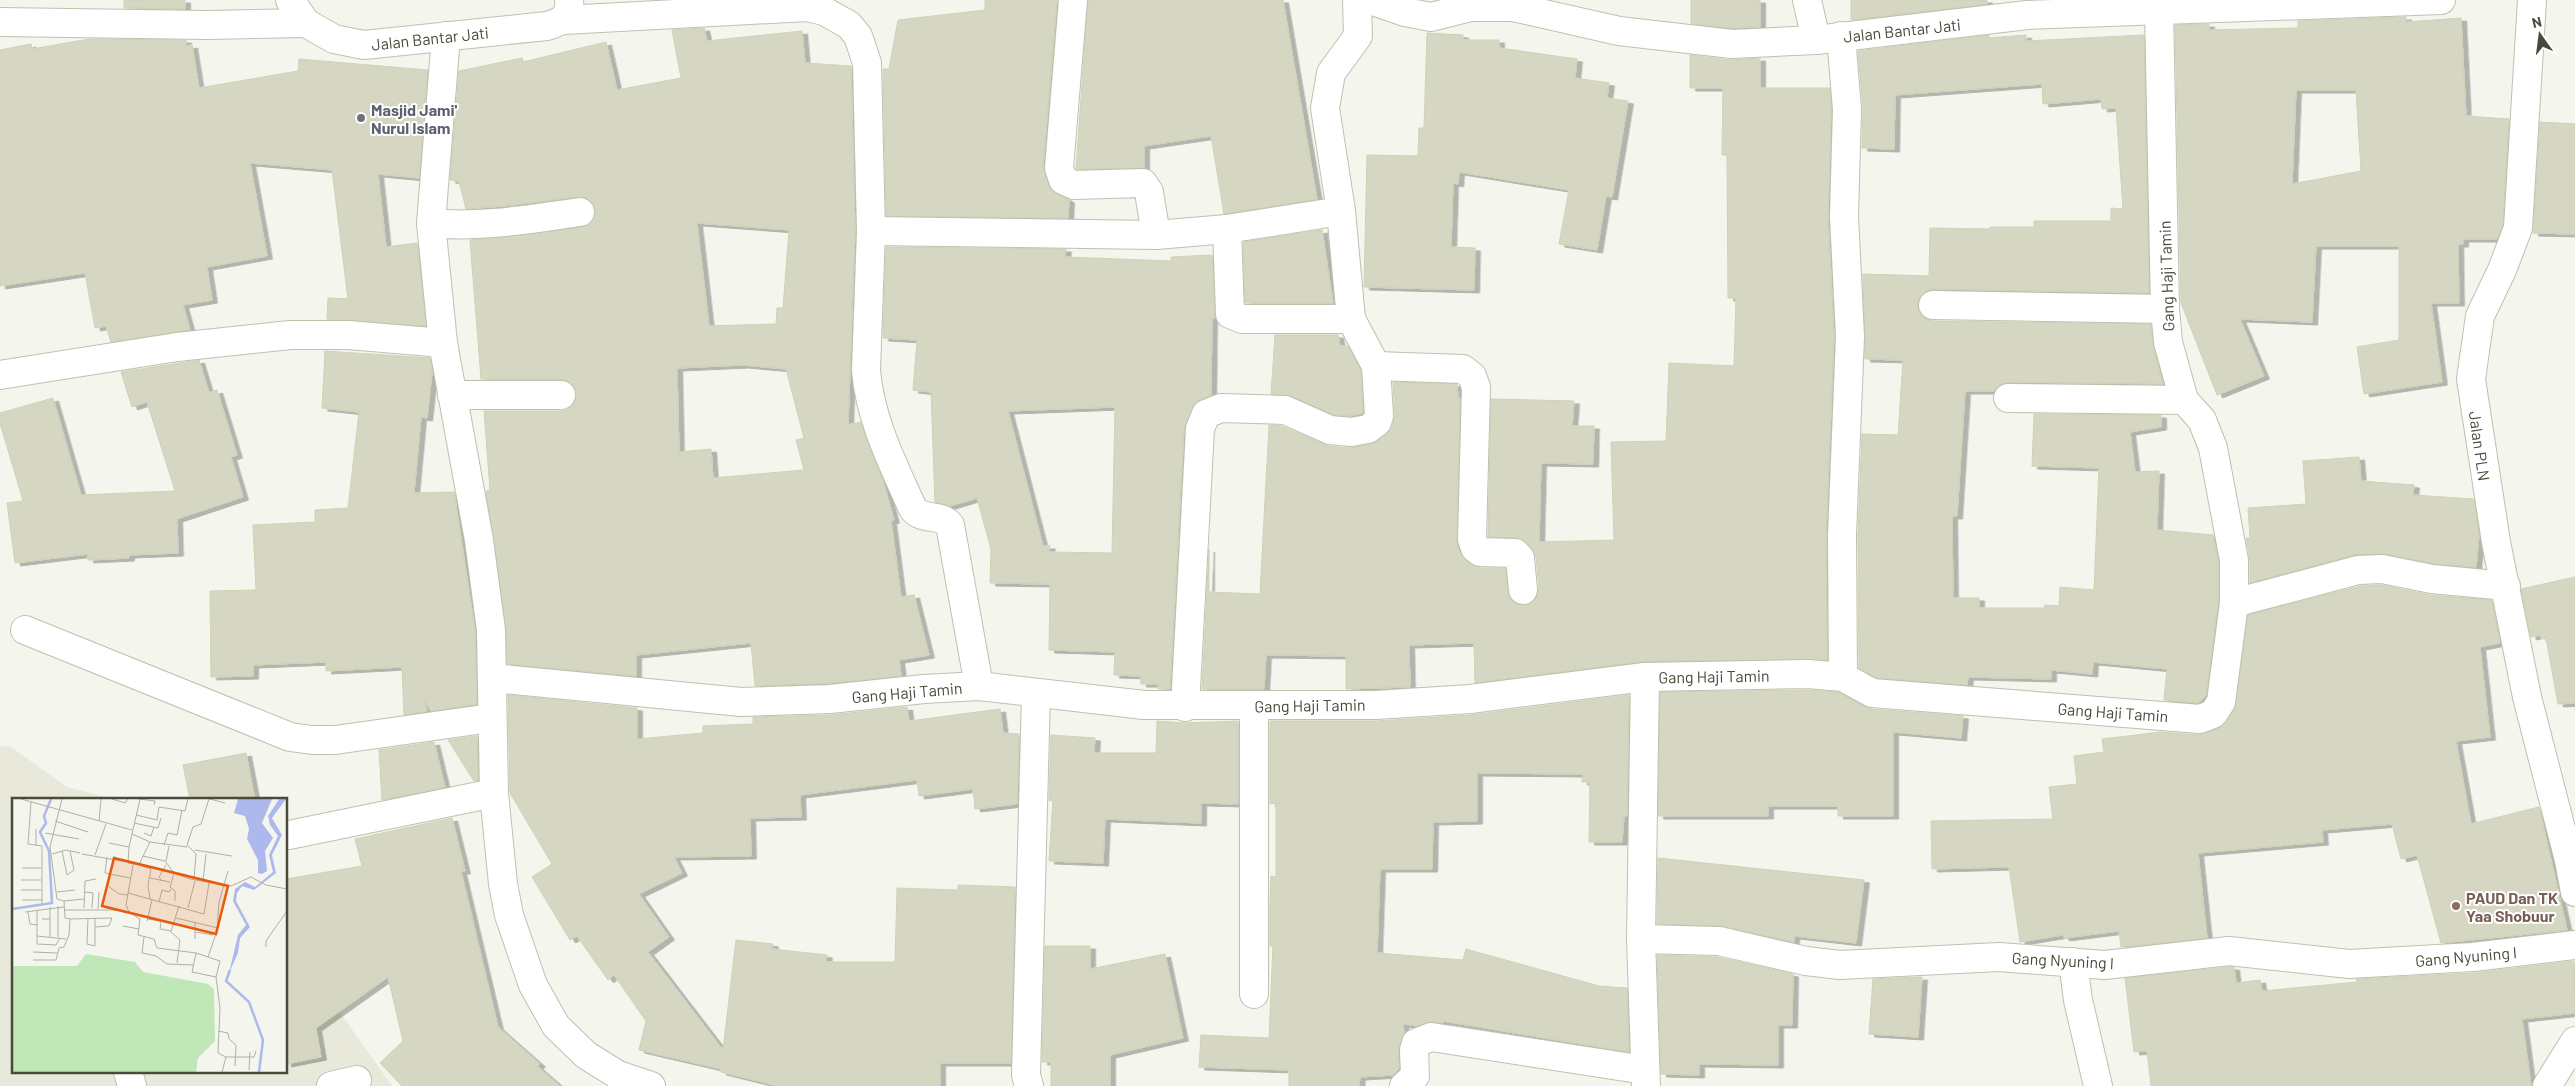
<svg xmlns="http://www.w3.org/2000/svg" width="2575" height="1086" viewBox="0 0 2575 1086" font-family="Barlow,sans-serif">
<style>
.residential{fill:#e8e9db}
.building{fill:#d6d7c2;stroke:#d0d1b6;fill-rule:evenodd;filter:url(#shadow)}
.lines{fill:none;stroke-linecap:round;stroke-linejoin:round}
.minor-casing{stroke:#bfc1af;stroke-width:30}
.minor{stroke:#fff;stroke-width:28}
.worship-dot{fill:#6b7280;stroke:#fff;stroke-width:2}
.education-dot{fill:#8d6e63;stroke:#fff;stroke-width:2}
.labels{text-anchor:middle;dominant-baseline:central;stroke-width:4;stroke-linejoin:round;paint-order:stroke}
.street-label{font-size:16px;fill:#494a3a;stroke:#fff}
.worship-label{font-size:16px;font-weight:bold;fill:#5b616d;stroke:#fff;text-anchor:start}
.education-label{font-size:16px;font-weight:bold;fill:#785e54;stroke:#fff;text-anchor:start}
.inset-river{fill:none;stroke:#adb9ed;stroke-width:2.5}
.inset-road{fill:none;stroke:#b0b1a5;stroke-width:1}
.view{fill:#e8590c;fill-opacity:0.15;stroke:#e8590c;stroke-width:2.5}
.inset-edge{fill:none;stroke:#494a3a;stroke-width:2.5}
</style>
<defs>
<filter id="shadow"><feDropShadow dx="5.5" dy="3" stdDeviation="0" flood-color="#0004"/></filter>
</defs>
<rect width="100%" height="100%" fill="#f4f5ed"/>
<polygon class="residential" points="0,746 11,747 67,787 117,800 14,800 14,1072 286,1072 286,942 303,960 392,1086 0,1086"/>
<g class="building">
<polygon points="124,0 185,0 185,9 124,8"/>
<polygon points="985,0 1057,0 1043,167 1051,190 1069,200 1068,218 886,216 883,69 889,69 898,20 985,10"/>
<polygon points="1088,0 1283,0 1317,199 1224,214 1211,136 1144,146 1144,168 1076,169"/>
<polygon points="1691,0 1760,0 1760,27 1733,28 1691,24"/>
<polygon points="1851,0 1987,0 1987,4 1851,20"/>
<path d="M2406,17V22L2461,18L2466,116L2509,119L2503,225L2497,239H2463V244H2458L2459,303H2431L2442,382L2364,394L2357,347L2399,340V246H2316L2312,322L2240,319L2264,376L2217,395L2181,303L2175,25L2209,24V30L2298,28V21ZM2296,90H2356L2361,171L2292,184Z"/>
<path d="M704,28L707,41L802,31L805,63L851,66L855,231L848,425L861,422L884,484L894,520L891,521L901,597L914,595L929,655L899,660L901,676L829,683L755,686L751,643L636,655V676L507,664L506,628L486,491L490,490L484,411H561L568,409L574,403L577,395L575,388L569,382L561,379H481L470,240L582,227L590,224L595,217V210L592,202L585,197H578L504,206L466,209L459,181L450,180L459,71L522,58L523,62L606,42L617,90L681,78L672,30ZM697,223L789,230L783,308H777L776,324L709,326ZM743,365L786,369L804,438L796,440L804,470L713,478L711,449L679,452L677,368Z"/>
<polygon points="1427,33 1463,35 1463,40 1499,40 1499,48 1577,59 1575,78 1609,83 1607,98 1628,101 1612,197 1606,196 1597,250 1559,244 1569,190 1459,172 1458,184 1453,183 1451,247 1475,248 1474,290 1364,287 1367,155 1418,156 1419,128 1424,128"/>
<polygon points="1989,35 1989,38 2026,35 2026,41 2144,35 2149,293 1933,289 1926,291 1920,297 1917,304 1919,312 1925,318 1933,321 2151,324 2153,346 2163,384 2008,382 2000,385 1994,391 1965,391 1957,516 1952,516 1953,598 1979,598 1979,608 2044,608 2045,605 2059,606 2060,587 2094,590 2099,468 2032,466 2034,414 2161,415 2161,427 2130,432 2135,472 2159,471 2157,530 2213,535 2218,561 2218,602 2206,696 2198,703 2164,700 2167,669 2093,662 2092,674 2051,670 2051,679 1968,677 1967,685 1877,678 1859,668 1858,535 1862,434 1898,435 1903,360 1865,359 1863,274 1929,276 1930,228 1990,229 1990,227 2034,227 2034,221 2111,221 2111,208 2123,209 2116,108 2102,109 2101,99 2043,104 2042,84 1895,95 1894,149 1862,148 1863,108 1858,51"/>
<polygon points="89,39 186,40 186,46 192,45 199,88 298,71 299,59 428,70 419,178 378,174 386,247 417,243 426,326 327,319 328,298 348,299 332,170 250,163 267,256 207,267 212,300 183,305 190,330 111,342 106,326 95,328 85,273 0,286 0,50 31,44 32,49"/>
<polygon points="1690,55 1730,60 1760,58 1760,88 1830,88 1831,109 1828,217 1834,336 1826,534 1827,660 1645,661 1475,683 1474,643 1409,645 1410,687 1346,689 1346,656 1266,655 1264,689 1202,689 1209,549 1209,592 1260,594 1269,425 1281,426 1328,446 1350,448 1371,444 1387,434 1392,427 1395,415 1393,382 1457,384 1458,398 1460,398 1457,544 1460,553 1471,564 1480,568 1505,568 1510,599 1516,604 1524,606 1532,602 1537,596 1539,589 1536,557 1531,547 1516,538 1488,537 1491,399 1574,401 1572,426 1594,426 1593,464 1541,463 1539,542 1614,540 1611,442 1666,441 1669,363 1734,366 1736,298 1728,298 1727,155 1722,155 1723,88 1690,88"/>
<polygon points="2540,122 2575,124 2575,234 2533,233"/>
<polygon points="1322,230 1333,303 1245,303 1243,242"/>
<path d="M886,247L1066,249L1065,257L1171,261V257L1212,255L1215,318H1212L1211,395L1195,403L1184,428L1170,689H1158V684H1141V676L1114,675L1115,652L1049,650L1050,584L990,583L991,549L977,498L950,506L935,502L931,392L913,390L917,340L883,338ZM1115,407L1112,553L1049,552L1050,546H1043L1008,411Z"/>
<polygon points="1275,335 1338,335 1340,346 1348,346 1361,370 1363,413 1350,416 1334,415 1291,396 1271,394"/>
<polygon points="325,351 430,358 432,372 427,418 421,417 414,493 454,492 475,631 477,704 431,711 424,700 427,711 404,715 402,667 326,671 326,662 253,665 253,676 211,677 210,591 256,590 253,525 315,522 315,510 348,508 359,412 322,408"/>
<polygon points="199,360 209,393 217,390 237,455 231,457 243,497 177,519 178,553 129,555 129,558 88,560 88,554 15,563 7,503 23,501 0,423 0,413 53,398 81,495 175,491 147,402 132,407 121,372"/>
<polygon points="2359,457 2361,481 2414,485 2413,495 2474,499 2479,535 2476,567 2434,564 2385,554 2357,554 2250,583 2250,560 2246,538 2250,538 2248,508 2306,504 2303,461"/>
<polygon points="2575,577 2575,703 2558,704 2546,638 2541,639 2540,635 2531,637 2521,589"/>
<polygon points="2381,585 2430,595 2492,600 2500,643 2480,647 2490,737 2456,741 2471,824 2539,807 2567,930 2441,943 2417,855 2401,859 2392,824 2322,830 2323,842 2198,853 2207,938 2121,947 2119,931 2064,938 2063,935 2020,942 2009,867 1932,869 1931,821 2053,819 2049,787 2077,784 2074,756 2104,752 2102,739 2161,732 2199,735 2219,728 2226,723 2236,704 2248,615 2360,586"/>
<polygon points="1807,690 1838,692 1871,709 1963,716 1961,738 1893,732 1893,816 1838,816 1838,806 1768,806 1768,816 1658,816 1660,692"/>
<polygon points="508,695 637,708 637,739 703,733 703,726 753,724 753,717 831,715 907,707 909,721 1000,709 1003,733 1019,734 1017,804 975,809 973,789 919,796 917,780 800,795 801,817 750,818 751,856 674,857 682,873 639,894 669,937 648,952 723,1050 736,940 773,944 772,949 827,955 826,962 895,962 897,888 958,890 958,885 1015,887 1011,1063 940,1063 940,1086 778,1086 721,1072 721,1069 639,1050 646,1021 614,975 608,980 577,936 570,940 532,877 552,864 510,793"/>
<polygon points="1629,695 1627,816 1624,816 1622,842 1589,842 1590,782 1582,782 1583,774 1477,773 1477,821 1433,822 1432,869 1380,869 1377,953 1463,960 1466,949 1599,986 1627,988 1629,1052 1443,1021 1443,1023 1433,1022 1417,1026 1403,1024 1404,1033 1398,1050 1399,1069 1393,1075 1360,1077 1359,1086 1289,1086 1289,1070 1199,1067 1201,1035 1269,1038 1273,946 1270,946 1270,901 1271,876 1276,877 1276,803 1270,804 1270,721 1377,721 1471,715"/>
<polygon points="1157,721 1185,723 1238,721 1238,804 1201,803 1201,823 1105,819 1103,863 1049,861 1053,800 1049,801 1051,735 1095,738 1094,753 1156,753"/>
<polygon points="477,736 478,780 474,781 448,740"/>
<polygon points="434,742 445,787 382,800 379,750"/>
<polygon points="246,753 255,800 190,800 183,765"/>
<polygon points="452,818 465,871 461,871 498,1027 540,1064 537,1066 560,1086 402,1086 380,1063 403,1041 388,977 316,1028 321,1057 286,1064 286,879 362,866 355,839"/>
<polygon points="1658,858 1864,880 1856,943 1794,936 1794,942 1722,926 1657,924"/>
<polygon points="1045,946 1090,946 1090,969 1165,954 1183,1038 1110,1055 1110,1086 1051,1086 1051,1062 1042,1062"/>
<polygon points="1657,955 1717,957 1793,974 1792,1025 1778,1025 1778,1065 1699,1064 1699,1075 1661,1074"/>
<polygon points="2574,961 2575,1013 2522,1019 2531,1086 2151,1086 2147,1051 2134,1052 2125,978 2229,967 2234,967 2236,983 2260,980 2262,991 2357,982 2356,979 2474,973"/>
<polygon points="1922,977 1918,1037 1869,1034 1873,979"/>
</g>
<g class="lines">
<g class="minor-casing">
<g id="minor">
<path d="M290,0L306,23L334,39L364,45L547,26C562,22 571,16 569,0"/>
<polyline points="1073,0 1059,168 1063,180 1074,185 1143,183 1149,192 1156,235"/>
<polyline points="1370,0 1405,12 1431,17 1471,7 1513,7 1619,31 1732,44 1816,40 2027,15 2441,0"/>
<polyline points="1807,0 1816,40"/>
<polyline points="2532,0 2518,228 2502,270 2480,316 2471,379 2496,542 2527,697 2569,860 2575,892"/>
<path d="M564,20L807,7L824,11L849,25L858,36L867,63L871,231L866,370C870,420 893,464 913,509C923,521 940,513 950,525L979,686"/>
<polyline points="0,22 206,25 306,23"/>
<polyline points="446,36 431,223 443,343 479,540 491,630 494,793 503,884 509,915 533,985 556,1026 586,1055 618,1075 651,1086"/>
<polyline points="1841,36 1847,109 1844,216 1850,336 1842,535 1843,677"/>
<path d="M431,223C481,228 530,219 580,212"/>
<polyline points="1227,229 1230,314 1242,319 1351,319"/>
<polyline points="871,231 1156,235 1227,229 1341,211"/>
<polyline points="1933,305 2165,309"/>
<polyline points="1376,366 1463,369 1472,376 1476,387 1472,539 1475,548 1480,552 1515,553 1520,558 1523,590"/>
<polyline points="0,375 177,347 290,335 348,335 443,343"/>
<polyline points="452,395 561,395"/>
<polyline points="2008,398 2184,400"/>
<polyline points="2234,603 2358,570 2382,569 2432,579 2506,586"/>
<polyline points="25,630 290,737 312,740 335,740 491,718"/>
<polyline points="1645,677 1641,939 1646,1086"/>
<polyline points="492,678 741,702 830,699 924,689 979,686 1144,705 1376,705 1470,699 1645,677 1808,674 1843,677 1872,693 2200,719 2213,714 2221,702 2234,603 2234,560 2213,448 2202,420 2184,400 2168,342 2165,309 2159,9"/>
<polyline points="1185,707 1200,429 1206,414 1221,408 1285,410 1330,430 1351,432 1368,429 1377,422 1379,416 1376,366 1351,319 1341,211 1325,108 1331,73 1358,36 1357,0"/>
<polyline points="289,835 494,793"/>
<polyline points="1641,939 1719,941 1806,961 1840,965 1999,957 2105,965 2229,951 2349,964 2473,957 2575,945"/>
<polyline points="2073,962 2078,1000 2098,1086"/>
<polyline points="1254,994 1254,706"/>
<polyline points="128,1072 132,1086"/>
<polyline points="331,1086 357,1080"/>
<polyline points="1029,1086 1026,1075 1036,693"/>
<polyline points="1404,1086 1415,1076 1414,1050 1416,1043 1431,1037 1645,1070"/>
<polyline points="2547,1086 2575,1041"/>
</g>
</g>
<use href="#minor" class="minor"/>
</g>
<circle class="worship-dot" cx="361" cy="118" r="5"/>
<circle class="education-dot" cx="2456" cy="906" r="5"/>
<g class="labels">
<g class="street-label">
<text transform="translate(1902 30) rotate(-6)">Jalan Bantar Jati</text>
<text transform="translate(430 38) rotate(-6)">Jalan Bantar Jati</text>
<text transform="translate(2166 276) rotate(-92)">Gang Haji Tamin</text>
<text transform="translate(2480 446) rotate(82)">Jalan PLN</text>
<text transform="translate(1714 676) rotate(-1)">Gang Haji Tamin</text>
<text transform="translate(907 692) rotate(-5)">Gang Haji Tamin</text>
<text transform="translate(1310 705) rotate(-1)">Gang Haji Tamin</text>
<text transform="translate(2113 712) rotate(4)">Gang Haji Tamin</text>
<text transform="translate(2466 956) rotate(-5)">Gang Nyuning I</text>
<text transform="translate(2063 960) rotate(3)">Gang Nyuning I</text>
</g>
<g class="worship-label">
<text x="371" y="109">Masjid Jami'<tspan x="371" dy="18">Nurul Islam</tspan></text>
</g>
<g class="education-label">
<text x="2466" y="897">PAUD Dan TK<tspan x="2466" dy="18">Yaa Shobuur</tspan></text>
</g>
</g>
<g transform="translate(12 798)">
<rect width="275" height="275" fill="#f4f5ed"/>
<path d="M74,156L123,164L131,174L196,186L202,191L203,243L186,260L184,274H0V168H65Z" fill="#bfe7b8"/>
<path d="M226,1H260L250,25L261,40L253,53L255,73L250,76L246,75V62L235,41L237,31L233,18L222,15ZM267,1H274L260,20L270,37L260,57L264,75L242,92L230,88L225,95L224,103L238,129L228,140L226,155L217,175L226,137L234,127L221,103L223,91L233,84L243,89L261,74L257,57L266,38L258,27L256,18Z" fill="#adb9ed"/>
<path class="inset-river" d="M0,111L40,105L37,53L28,34L34,25L32,18L39,1M218,172L214,183L237,204L251,242L247,274"/>
<path class="inset-road" d="M9,1L120,32M100,1L113,5L116,1M127,1L143,3L142,7M128,1L117,49L116,65L127,67L131,58L153,63L162,75L178,81L219,88L239,79L254,87L275,91M198,1L213,5M19,4L16,46L30,48V105M124,17L145,22L147,9L173,13L176,1M43,23L76,34M87,23L89,1M122,25L146,30L149,20M33,35L67,41M132,35L139,38L142,29M120,36L138,44L175,49M97,45L117,49M24,47V31M152,47L156,35L165,37L170,12M183,52L220,58M50,53L55,77L62,72L58,53M40,56L54,52L68,55M70,56L115,64M83,57L94,26M131,58L138,44M95,59L93,75L118,80M154,63L157,48M121,67L114,107L117,114L128,121L126,137L142,141L145,150L184,155L180,174L204,179M127,67L139,71L136,87L138,101M10,70H29M162,75L158,89L163,93V103M138,80L158,84M182,81L184,56L175,47L181,29L189,26L197,1M9,82H29M150,83L147,79L154,67M191,83L194,56M96,88L107,96L116,97M9,92H29M45,94L63,92M73,94L81,95L80,110M116,95L192,116L197,85M10,102H30M52,103L72,101M147,104L150,92L157,94L159,91M46,108V139M72,110L73,83L84,81M176,110L183,83M86,111L87,94M52,112H106M25,113V146L44,147L48,140M13,114L52,109M16,114L18,126L25,127M76,120L75,146L83,148V120M164,120L206,130M30,121H38V109M38,121V139M58,121L100,120L97,128L83,129M135,121L163,125M135,123L140,102M149,124L148,131L159,133L167,108M183,125V141M111,128L127,131M158,133L168,142L165,165M183,134L201,137M25,138L54,141M132,139L130,155L144,158L155,166L181,167M254,149V143L275,113M21,154L45,155M184,155L208,163L204,179L208,210L206,255L214,259L210,274M196,159L205,133L207,104L216,73M21,162H44L47,150L52,149L57,137L58,121L53,120L52,103L45,101L38,49L50,1M206,233L216,235L217,241L224,247L223,268M214,259H242L244,253M237,272L238,254"/>
<path class="view" d="M102,60L216,88L204,136L90,108Z"/>
<rect width="275" height="275" class="inset-edge"/>
</g>
<g transform="translate(2540 35) rotate(346)" stroke="#ffffff" stroke-width="4" paint-order="stroke">
<path d="M0-4L9 19L0 12L-9 19Z" fill="#494a3a"/>
<text y="-8" font-size="14" font-weight="bold" text-anchor="middle" fill="#494a3a">N</text>
</g>
</svg>
